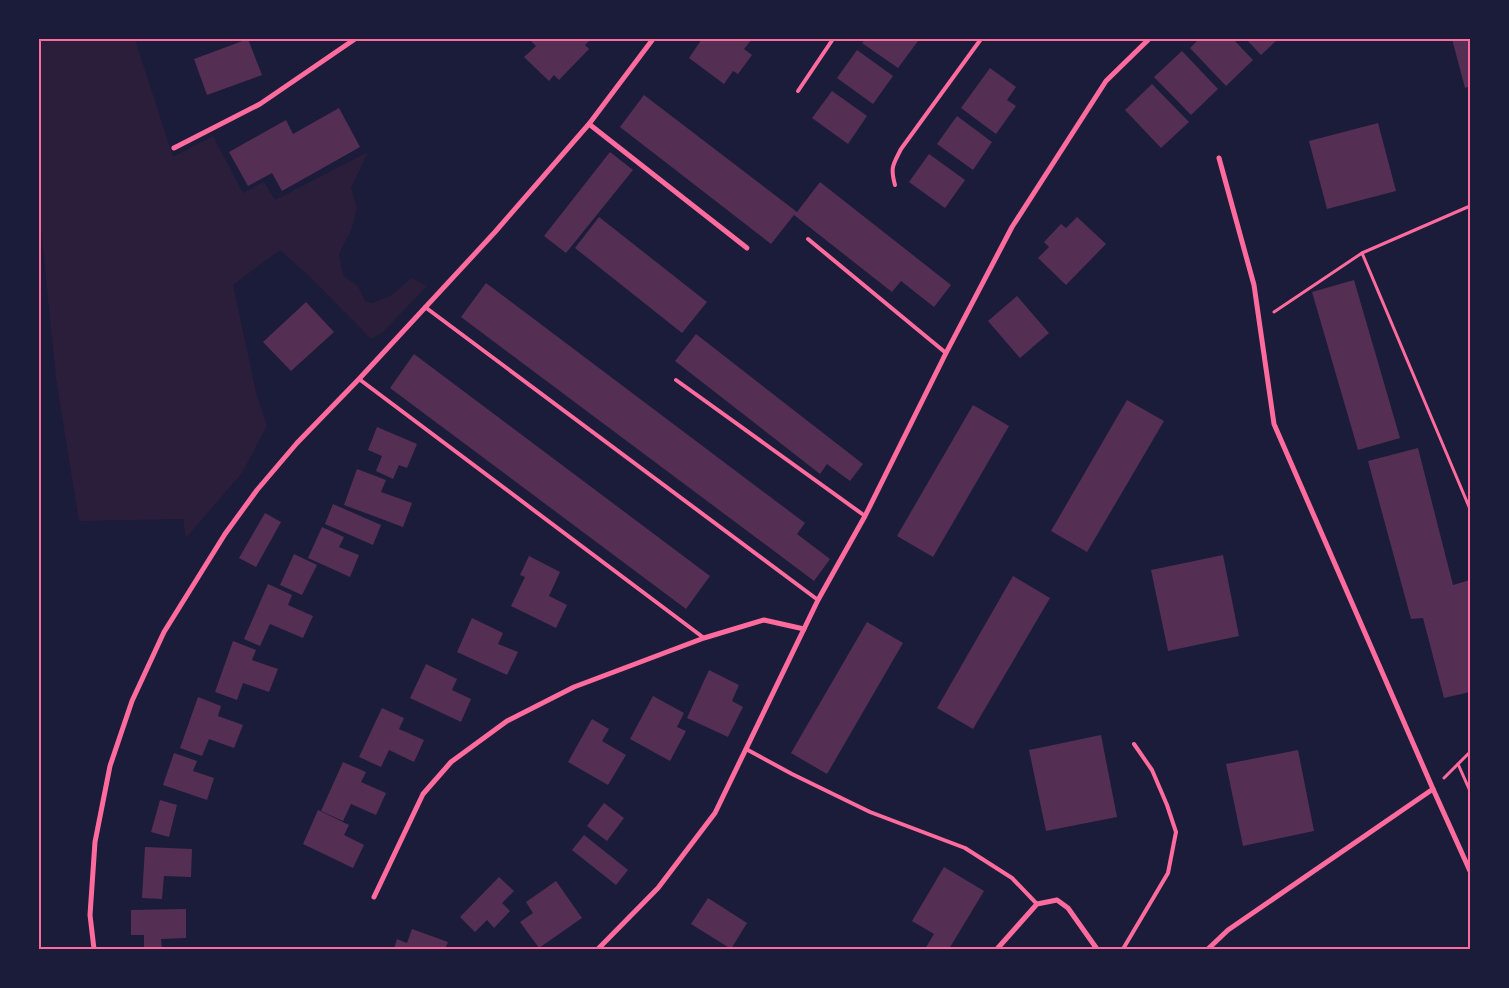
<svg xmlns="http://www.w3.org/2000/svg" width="1509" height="988" viewBox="0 0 1509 988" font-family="Karla,sans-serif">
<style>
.green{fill:#2a1e3b}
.building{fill:#542f53}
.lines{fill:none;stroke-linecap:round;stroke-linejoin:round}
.path{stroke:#ff6b9d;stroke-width:3}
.service{stroke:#ff6b9d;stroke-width:4}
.minor{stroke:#ff6b9d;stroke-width:5}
.neatline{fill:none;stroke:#ff6b9d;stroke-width:2}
</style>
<rect width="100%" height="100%" fill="#1b1b3a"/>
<polygon class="green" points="39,39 135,39 173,157 213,136 243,193 264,182 275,200 368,152 351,188 357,208 352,228 339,254 343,275 358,286 365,301 373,303 392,295 411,278 427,286 382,333 371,339 311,278 280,250 233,285 256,392 267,426 242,473 186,538 183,519 79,521 56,379 39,209"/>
<g class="building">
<polygon points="248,39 262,75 207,95 194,59"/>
<polygon points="533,39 591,39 585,45 589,49 559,80 554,75 549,81 524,57 536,46 531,41"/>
<polygon points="702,39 752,39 744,49 752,55 738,74 733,71 724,84 689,58"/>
<polygon points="865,39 915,39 918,41 898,68 862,43"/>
<polygon points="1199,39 1233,39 1253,60 1226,86 1190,48"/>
<polygon points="1246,39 1278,39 1261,55"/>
<polygon points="1452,39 1470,39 1470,86 1465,88"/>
<polygon points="857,50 893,76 873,104 837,78"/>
<polygon points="1182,51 1218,89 1191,115 1154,77"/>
<polygon points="990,68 1016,87 1007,100 1016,106 996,134 961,108"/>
<polygon points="1152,84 1189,122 1161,148 1125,110"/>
<polygon points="832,91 867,116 848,144 812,118"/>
<polygon points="644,95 797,212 820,182 951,285 934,307 901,281 892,292 794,215 771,244 620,127"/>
<polygon points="339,108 360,147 282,191 272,173 248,186 229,152 286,120 293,134"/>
<polygon points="957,116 992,142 973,170 937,144"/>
<polygon points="1378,123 1396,191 1327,209 1309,141"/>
<polygon points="610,152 633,170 566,253 544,236"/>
<polygon points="929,154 965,180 945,208 909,182"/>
<polygon points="599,217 707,302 682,333 575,248"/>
<polygon points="1077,217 1106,244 1066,285 1038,258 1049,247 1044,242 1061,224 1066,228"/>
<polygon points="1354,280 1400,438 1358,450 1312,292"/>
<polygon points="486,283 805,523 797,534 830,559 814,581 461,317"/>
<polygon points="1017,296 1049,333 1020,358 988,321"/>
<polygon points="306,302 334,332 291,371 263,342"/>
<polygon points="696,334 863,464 850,481 827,464 820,474 675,361"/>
<polygon points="414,354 710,576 686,609 390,388"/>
<polygon points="1127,400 1164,421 1087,552 1051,531"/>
<polygon points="973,405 1009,426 933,557 897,536"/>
<polygon points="377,427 417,444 407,468 399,465 393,479 376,471 382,456 368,450"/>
<polygon points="1418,448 1453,585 1470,580 1470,692 1444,698 1423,618 1411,619 1368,461"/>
<polygon points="357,469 386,480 381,492 412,503 403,527 344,505"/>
<polygon points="333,504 381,525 373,545 325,524"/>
<polygon points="265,513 281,522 256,567 239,558"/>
<polygon points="322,527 344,537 339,547 359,555 350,577 308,558"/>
<polygon points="294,554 317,565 302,595 280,585"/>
<polygon points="1223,555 1239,636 1168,651 1151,570"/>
<polygon points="529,556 560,572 549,596 567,605 556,628 511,606 525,577 520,575"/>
<polygon points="1013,576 1050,598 973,729 937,708"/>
<polygon points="268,584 292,595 288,605 313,616 303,638 270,624 260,646 244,639"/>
<polygon points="472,618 503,633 498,644 518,652 507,675 457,652"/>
<polygon points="867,622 903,643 827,774 791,753"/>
<polygon points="233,641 256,650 252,660 278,669 269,692 243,683 237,700 215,692"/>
<polygon points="426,664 457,679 452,690 471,699 461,722 410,698"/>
<polygon points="709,670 739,685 732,701 743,707 728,737 687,718"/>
<polygon points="653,696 684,713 677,727 686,731 670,761 630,739"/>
<polygon points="198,697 221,706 218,716 243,725 234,748 209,739 202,756 180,748"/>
<polygon points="382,708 404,718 399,729 424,740 414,762 389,750 381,767 359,757"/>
<polygon points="592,719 609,729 602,741 626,755 608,785 568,762"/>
<polygon points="1101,735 1117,817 1046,831 1029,750"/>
<polygon points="1298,750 1314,831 1243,846 1226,764"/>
<polygon points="174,753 197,761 193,771 214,778 207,800 163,785"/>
<polygon points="343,762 366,772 361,782 386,793 376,815 351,804 343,821 321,811"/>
<polygon points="160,800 177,805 169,837 151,832"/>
<polygon points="604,803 624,818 607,841 587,826"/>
<polygon points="318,810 349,825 344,835 364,845 353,868 303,844"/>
<polygon points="584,835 628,870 616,885 572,850"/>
<polygon points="145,847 192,849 191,877 164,876 162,899 142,898"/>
<polygon points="944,867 984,891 949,949 925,949 934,934 912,921"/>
<polygon points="499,877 514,891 502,903 510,911 494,928 487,920 475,932 460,917"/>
<polygon points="556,881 582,918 539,948 520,922 533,913 526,902"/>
<polygon points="708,898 747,923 731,949 691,924"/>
<polygon points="186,909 186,938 161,939 162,949 144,949 144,935 131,935 131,910"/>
<polygon points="412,929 448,942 445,949 394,949 397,939 407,943"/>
</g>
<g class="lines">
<g class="path">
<polyline points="1362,253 1470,206"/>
<polyline points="1274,312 1362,253 1470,509"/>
<polyline points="1458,764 1470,791"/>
<polyline points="1444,778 1470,752"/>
</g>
<g class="service">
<polyline points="798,91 833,39"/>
<path d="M895,185C890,167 893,165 901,149L981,39"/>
<polyline points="808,239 946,353"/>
<polyline points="425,307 818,600"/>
<polyline points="359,379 704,638"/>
<polyline points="676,380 865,516"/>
<polyline points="746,749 792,774 870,812 965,848 1012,878 1037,904"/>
<polyline points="1123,949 1168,873 1176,832 1167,805 1152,770 1134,744"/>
</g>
<g class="minor">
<polyline points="589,124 747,248"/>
<polyline points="174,148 260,104 355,39"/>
<polyline points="1433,789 1470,871"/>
<polyline points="374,897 423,794 451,762 507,721 574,687 704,638 764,620 804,629"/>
<polyline points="94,949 90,915 95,842 110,766 132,701 164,632 225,534 257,490 297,443 359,379 495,232 589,124 653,39"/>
<polyline points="598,949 658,888 715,813 818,600 865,516 946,353 1012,227 1106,81 1149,39"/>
<polyline points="997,949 1037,904 1057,900 1068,908 1097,949"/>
<polyline points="1208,949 1228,930 1433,789 1274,424 1254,285 1219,158"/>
</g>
</g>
<rect width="1509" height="988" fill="none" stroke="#1b1b3a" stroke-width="80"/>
<rect x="40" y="40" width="1429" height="908" class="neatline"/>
</svg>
